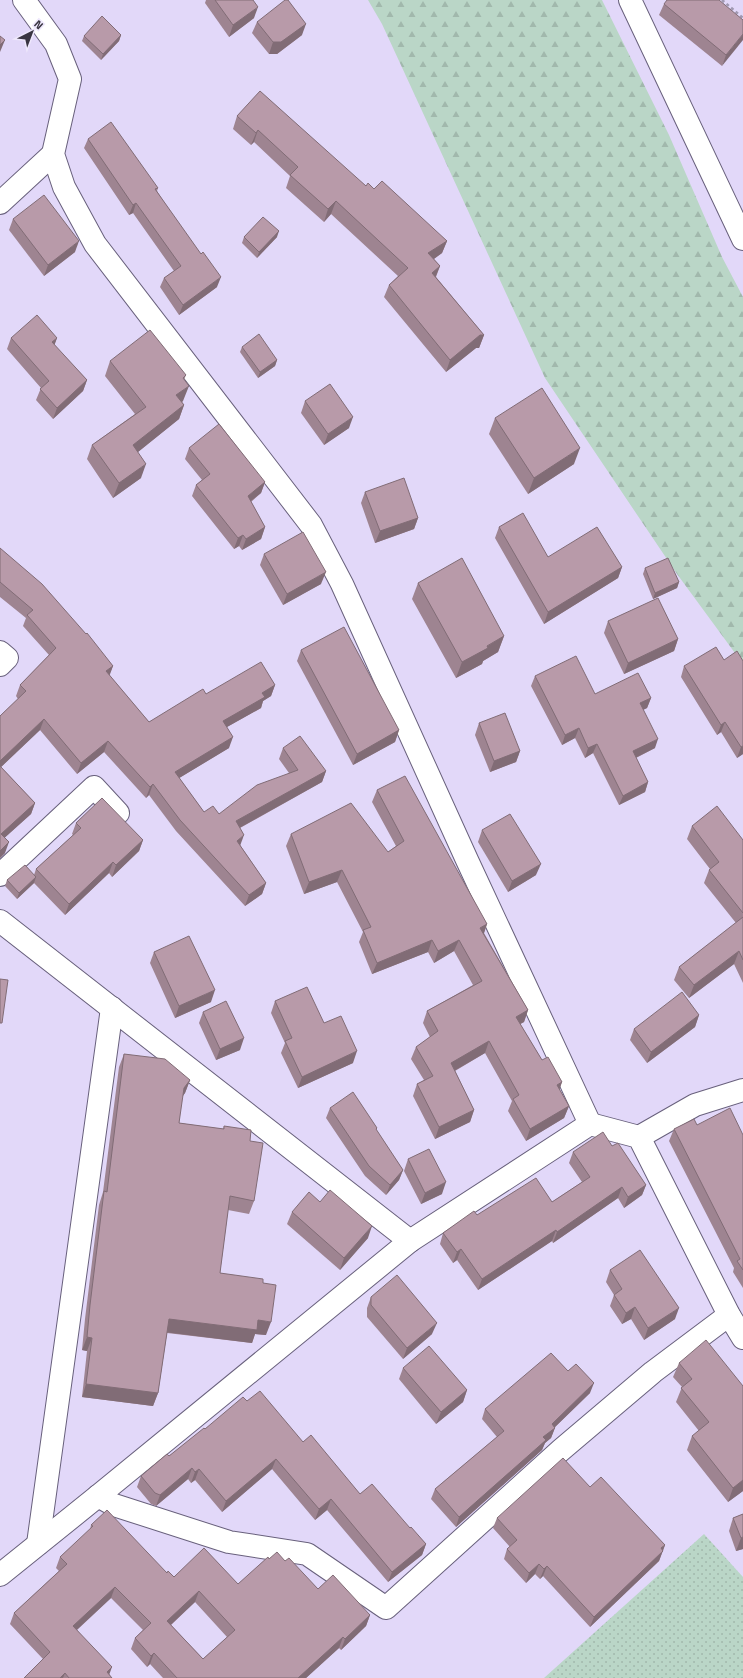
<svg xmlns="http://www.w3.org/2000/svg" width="743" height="1678" viewBox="0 0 743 1678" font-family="'Titillium Web',sans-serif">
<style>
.forest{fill:url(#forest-firs)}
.park{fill:url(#park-dots)}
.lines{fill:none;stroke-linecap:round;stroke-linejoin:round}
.minor-casing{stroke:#68607c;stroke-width:24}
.path{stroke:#a199b2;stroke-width:2.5;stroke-dasharray:3 3;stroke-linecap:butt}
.minor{stroke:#fff;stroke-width:22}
.wall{fill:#9e8491;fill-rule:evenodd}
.shaded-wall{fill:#816c76}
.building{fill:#b89aa9;stroke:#816c76;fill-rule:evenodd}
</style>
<defs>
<pattern id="forest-firs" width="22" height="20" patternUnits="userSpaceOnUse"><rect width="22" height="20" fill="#bad6c7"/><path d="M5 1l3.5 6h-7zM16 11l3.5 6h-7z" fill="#a1b8ac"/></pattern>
<pattern id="park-dots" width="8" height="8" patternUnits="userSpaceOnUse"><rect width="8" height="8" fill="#bad6c7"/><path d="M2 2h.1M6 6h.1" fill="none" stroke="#a1b8ac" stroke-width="1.8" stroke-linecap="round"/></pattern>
</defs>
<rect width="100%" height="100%" fill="#e2d8f9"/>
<polygon class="forest" points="368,0 602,0 669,135 722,257 743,297 743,664 677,574 545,378 382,24"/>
<polygon class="park" points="704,1534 743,1577 743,1678 544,1678"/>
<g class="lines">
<g class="minor-casing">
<g id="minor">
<polyline points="24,0 56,44 70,79 53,154 64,187 95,244 311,525 342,584 467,860 590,1124"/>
<polyline points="630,0 743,239"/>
<polyline points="0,203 53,154"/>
<polyline points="0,652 7,658 0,665"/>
<polyline points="0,875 94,787 118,813"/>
<polyline points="0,921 410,1241"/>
<polyline points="639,1137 695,1105 743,1090"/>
<polyline points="98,1496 114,1505 229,1542 307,1554 386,1608 561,1450 653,1372 729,1315"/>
<polyline points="38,1544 112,1008"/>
<polyline points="0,1575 98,1496 410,1241 590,1124 639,1137 729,1315 743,1338"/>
</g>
</g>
<polyline class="path" points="722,0 743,18"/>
<use href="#minor" class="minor"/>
</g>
<g class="wall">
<polygon points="206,0 253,0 254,18 229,37 205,3"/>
<polygon points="664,4 743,20 722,66 659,15"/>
<polygon points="257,22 302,35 277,54 269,54 252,33"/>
<polygon points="121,35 119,41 101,60 82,41 84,36"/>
<polygon points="237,116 366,186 374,189 447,241 442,253 434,259 440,266 436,277 484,335 479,348 476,348 446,372 384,297 389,285 398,276 331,214 324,222 286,188 290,176 254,142 251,145 233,129"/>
<polygon points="88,139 158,188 157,191 217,287 179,315 160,287 164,278 174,271 133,213 129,215 84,148"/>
<polygon points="13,219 75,252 44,276 9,230"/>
<polygon points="244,237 277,237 257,258 242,243"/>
<polygon points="11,338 57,338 54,345 87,380 83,391 53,419 36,400 41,388 7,349"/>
<polygon points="242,347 277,360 275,366 258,378 240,352"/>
<polygon points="110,361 186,375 184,380 183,401 182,402 184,405 179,419 138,452 141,478 113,498 87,459 92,445 135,414 105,376"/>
<polygon points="305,401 349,428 324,445 301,413"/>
<polygon points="495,418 574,464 528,494 489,434"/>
<polygon points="189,448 265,482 261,493 251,502 265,527 261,539 242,550 239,546 234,549 192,496 196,485 202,480 185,459"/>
<polygon points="365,492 418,518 414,529 375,543 361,503"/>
<polygon points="499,527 548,557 622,567 618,578 544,624 495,538"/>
<polygon points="0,548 113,666 109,675 149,722 206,694 275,685 271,696 263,701 261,708 227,727 229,748 179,778 204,812 219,814 289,773 279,759 283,748 326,771 322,782 240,828 240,845 266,883 262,894 245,906 176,831 149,795 146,798 104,752 77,774 40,730 1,767 35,803 31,814 4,838 5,853 0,858 0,716 18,699 16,696 20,685 49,655 23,626 26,618 0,597"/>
<polygon points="264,554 321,584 283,605 260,565"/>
<polygon points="645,568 679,582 677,588 653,599 643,574"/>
<polygon points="418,583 504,636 498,652 483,661 482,664 456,678 412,599"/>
<polygon points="608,621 678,639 674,651 624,674 604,633"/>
<polygon points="301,650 399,730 395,742 353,765 297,661"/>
<polygon points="724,660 743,661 743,754 737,758 721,732 717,735 681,677 684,666"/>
<polygon points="535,676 595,694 651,698 647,708 643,710 655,748 636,758 648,782 645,792 619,805 593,753 585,758 575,738 562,745 531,686"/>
<polygon points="479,723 520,751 516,762 490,772 475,735"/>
<polygon points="377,790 487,924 484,933 528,1010 524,1022 520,1024 542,1060 562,1082 559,1089 569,1106 564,1118 526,1141 508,1111 512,1101 485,1053 455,1071 474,1110 470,1122 435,1139 413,1096 417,1084 424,1080 411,1059 416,1047 430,1037 423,1023 427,1011 473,985 454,951 434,963 428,952 372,974 359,942 363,932 337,882 304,894 286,846 291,834 388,852 396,846 372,802"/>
<polygon points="76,823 143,840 139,851 112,877 109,873 65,915 34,883 17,899 5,886 7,880 34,875 36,869 73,835 72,834"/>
<polygon points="692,826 743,840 743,983 734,964 689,998 674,980 679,967 736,923 704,883 709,870 710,869 687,839"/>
<polygon points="482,830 536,875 508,892 478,842"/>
<polygon points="154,952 211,1002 175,1018 150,963"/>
<polygon points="275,1001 324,1023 353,1063 298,1088 281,1053 285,1043 271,1013"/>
<polygon points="203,1012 240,1050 216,1060 199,1023"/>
<polygon points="699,1015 695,1027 647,1063 630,1040 634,1029"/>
<polygon points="124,1054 190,1080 185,1093 182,1097 179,1123 223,1129 224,1126 250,1141 254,1201 249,1214 228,1210 220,1273 263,1283 266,1335 255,1334 252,1343 167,1333 158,1393 153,1406 82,1397 87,1351 82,1350 85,1319 99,1205 103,1192 119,1067"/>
<polygon points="330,1108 377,1128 376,1130 403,1170 399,1180 386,1195 365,1176 326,1118"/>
<polygon points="697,1125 743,1135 743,1288 733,1272 734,1268 669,1141 674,1129"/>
<polygon points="612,1146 646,1185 642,1195 624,1208 618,1198 553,1243 552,1241 478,1290 457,1260 453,1263 440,1244 443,1233 477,1215 552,1202 582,1182 569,1163 573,1152"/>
<polygon points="408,1159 442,1194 421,1204 404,1171"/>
<polygon points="320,1202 368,1238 340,1270 287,1224 292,1212"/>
<polygon points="610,1270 675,1319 644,1340 631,1319 622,1324 610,1306 614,1295 606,1282"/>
<polygon points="371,1297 432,1334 403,1359 367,1317 367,1308"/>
<polygon points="679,1363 743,1386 743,1491 728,1502 687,1450 692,1436 699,1431 676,1402 682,1387 673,1377"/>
<polygon points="403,1368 467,1390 463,1402 436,1424 399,1379"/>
<polygon points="568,1371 590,1393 555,1427 551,1438 545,1443 542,1450 456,1527 431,1499 435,1489 497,1437 482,1419 485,1409"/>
<polygon points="247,1401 303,1442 360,1494 410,1528 426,1544 422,1555 388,1582 327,1510 315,1520 272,1469 222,1512 195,1480 191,1483 188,1479 156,1506 151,1504 137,1487 141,1476 169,1456 205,1429"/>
<polygon points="590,1487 665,1545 659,1561 590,1627 543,1576 540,1579 535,1574 526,1583 504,1559 507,1549 510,1547 493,1528 497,1518"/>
<polygon points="743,1514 743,1549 736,1551 729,1531 733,1518"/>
<path d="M91,1525L174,1577L238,1584L269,1559L285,1561L318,1589L370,1615L366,1626L341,1650L339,1648L306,1678H163L150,1664L147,1667L131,1649L135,1638L143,1630L111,1598L77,1630L109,1674L112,1678H24L43,1659L10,1624L14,1613L59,1571L56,1568L60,1557L90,1530ZM195,1602L227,1637L203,1659L171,1625Z"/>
</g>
<g class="shaded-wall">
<polygon points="258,7 254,18 229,37 233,25"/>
<polygon points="306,24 302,35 277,54 269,54 273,42"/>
<polygon points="743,34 743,40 722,66 726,55"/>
<polygon points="121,35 119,41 101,60 103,54"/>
<polygon points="5,40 0,52 0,45"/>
<polygon points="258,130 254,142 251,145 256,133"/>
<polygon points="336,201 331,214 324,222 328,209"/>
<polygon points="136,203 133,213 129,215 133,205"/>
<polygon points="279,231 277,237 257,258 259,252"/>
<polygon points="79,241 75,252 44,276 48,265"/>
<polygon points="447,241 442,253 424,266 428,253"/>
<polygon points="440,266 435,278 432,273"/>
<polygon points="221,277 217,287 179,315 183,305"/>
<polygon points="480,335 484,335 479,348 476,348 446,372 450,360"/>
<polygon points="57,338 53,349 52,342"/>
<polygon points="277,360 275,366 258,378 260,372"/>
<polygon points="87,380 83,391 53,419 57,408"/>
<polygon points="189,386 183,401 171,410 176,395"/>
<polygon points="184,405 179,419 128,460 133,445"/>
<polygon points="353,417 349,428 324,445 328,434"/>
<polygon points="580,448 574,464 528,494 534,478"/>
<polygon points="146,464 141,478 113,498 119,483"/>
<polygon points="265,482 261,493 243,507 248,496"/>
<polygon points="418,518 414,529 375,543 380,531"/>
<polygon points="265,527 261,539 242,550 246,539"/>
<polygon points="243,535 239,546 234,549 238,538"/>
<polygon points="622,567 618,578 544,624 548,612"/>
<polygon points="326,572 321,584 283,605 287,594"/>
<polygon points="679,582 677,588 653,599 655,593"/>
<polygon points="504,636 498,652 483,661 482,664 456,678 462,662"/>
<polygon points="678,639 674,651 624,674 628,663"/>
<polygon points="113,666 109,677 106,671"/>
<polygon points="275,685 271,696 263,701 261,708 218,732 223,721 262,693"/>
<polygon points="651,698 647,708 636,713 640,703"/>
<polygon points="44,719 40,730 0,768 0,761"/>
<polygon points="725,722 721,732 717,735 721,725"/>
<polygon points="579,728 575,738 562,745 565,735"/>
<polygon points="399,730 395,742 353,765 357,754"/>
<polygon points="233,737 229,748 171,783 175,772"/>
<polygon points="658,739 655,748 629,761 633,751"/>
<polygon points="108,741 104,752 77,774 81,763"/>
<polygon points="597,744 593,753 585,758 588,748"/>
<polygon points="743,746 743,754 737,758 741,747"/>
<polygon points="520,751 516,762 490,772 494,761"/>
<polygon points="326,771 322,782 232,832 236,821"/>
<polygon points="648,782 645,792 619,805 623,796"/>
<polygon points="153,784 149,795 146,798 150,787"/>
<polygon points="35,803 31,814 0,842 1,834"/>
<polygon points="244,835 240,846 237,841"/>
<polygon points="143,840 139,851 112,877 116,865"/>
<polygon points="9,842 5,853 0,858 0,851"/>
<polygon points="113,862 109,873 65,915 69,904"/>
<polygon points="541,864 536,875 508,892 512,881"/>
<polygon points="342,870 337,882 304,894 309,882"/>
<polygon points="36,877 34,883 17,899 19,893"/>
<polygon points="266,883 262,894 245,906 249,895"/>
<polygon points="487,924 483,936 480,928"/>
<polygon points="432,940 428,952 372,974 377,963"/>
<polygon points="459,940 454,951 434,963 438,951"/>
<polygon points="739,951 734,964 689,998 694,985"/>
<polygon points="215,990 211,1002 175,1018 179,1006"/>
<polygon points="528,1010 524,1022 511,1029 516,1017"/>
<polygon points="699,1015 695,1027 647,1063 651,1052"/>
<polygon points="244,1038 240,1050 216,1060 220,1049"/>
<polygon points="489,1041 485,1053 447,1075 451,1063"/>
<polygon points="357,1051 353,1063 298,1088 302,1077"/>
<polygon points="190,1080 185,1093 179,1101 184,1088"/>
<polygon points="562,1082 558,1094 557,1085"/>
<polygon points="569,1106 564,1118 526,1141 530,1129"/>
<polygon points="474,1110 470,1122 435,1139 439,1127"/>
<polygon points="403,1170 399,1180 386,1195 390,1185"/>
<polygon points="446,1182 442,1194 421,1204 425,1193"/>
<polygon points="646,1185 642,1195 624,1208 628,1197"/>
<polygon points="622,1187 618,1198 553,1243 557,1232"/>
<polygon points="372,1226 368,1238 340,1270 344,1258"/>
<polygon points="556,1230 552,1241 478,1290 482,1279"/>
<polygon points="461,1249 457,1260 453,1263 457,1252"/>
<polygon points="635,1307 631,1319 622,1324 626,1313"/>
<polygon points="679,1308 675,1319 644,1340 648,1328"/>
<polygon points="169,1319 258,1320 271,1322 266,1335 255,1334 252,1343 164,1332"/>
<polygon points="437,1323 432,1334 403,1359 407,1348"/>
<polygon points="87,1337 92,1338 87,1351 82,1350"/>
<polygon points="594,1383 590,1393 554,1428 555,1428 551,1438 545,1443 542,1450 456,1527 459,1517 543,1437 552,1424"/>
<polygon points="86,1384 158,1393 153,1406 82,1397"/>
<polygon points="467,1390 463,1402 436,1424 441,1412"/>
<polygon points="276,1459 272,1469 222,1512 226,1501"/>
<polygon points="192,1468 188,1479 156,1506 160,1495"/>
<polygon points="199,1469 195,1480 191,1483 195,1472"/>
<polygon points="743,1480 743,1491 728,1502 733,1488"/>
<polygon points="331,1499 327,1510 315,1520 319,1509"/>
<polygon points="743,1537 743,1549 736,1551 741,1538"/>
<polygon points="426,1544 422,1555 388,1582 392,1572"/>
<polygon points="665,1545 659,1561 590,1627 594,1617 661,1548"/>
<polygon points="539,1564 535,1574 526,1583 529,1573"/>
<polygon points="547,1566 543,1576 540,1579 544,1569"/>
<polygon points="115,1587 111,1598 69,1637 73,1626"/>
<polygon points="199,1591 195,1602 163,1632 167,1621"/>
<polygon points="370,1615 366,1626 341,1650 345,1639"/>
<polygon points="343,1637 339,1648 306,1678 298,1678"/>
<polygon points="154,1653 150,1664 147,1667 151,1656"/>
<polygon points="112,1667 108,1678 107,1672"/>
<polygon points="65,1673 63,1678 60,1678"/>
</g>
<g class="building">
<polygon points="215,0 253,0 258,7 233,25"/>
<polygon points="285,0 288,0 306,24 281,42 273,42 257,22"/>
<polygon points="667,0 719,0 743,20 743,34 726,55 664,4"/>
<polygon points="102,16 121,35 103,54 84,36"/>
<polygon points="0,36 5,40 0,45"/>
<polygon points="260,91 366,186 368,183 374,189 382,181 447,241 428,253 440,266 432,273 484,335 480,335 450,360 389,285 408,268 336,201 328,209 290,175 298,167 258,130 256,133 237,116"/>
<polygon points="111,122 158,188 155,189 201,254 203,252 221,277 183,305 164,278 181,266 136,203 133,205 88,139"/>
<polygon points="44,195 79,241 48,265 13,219"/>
<polygon points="263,217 279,231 259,252 244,237"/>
<polygon points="37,315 57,338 52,342 87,380 57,408 40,389 49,381 11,338"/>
<polygon points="150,330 186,375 183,378 189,386 176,395 184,405 133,445 146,464 119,483 92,445 146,407 110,361"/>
<polygon points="259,334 277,360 260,372 242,347"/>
<polygon points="330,384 353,417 328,434 305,401"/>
<polygon points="542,388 580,448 534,478 495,418"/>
<polygon points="219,424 265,482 248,496 265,527 246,539 243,535 238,538 196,485 210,474 189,448"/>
<polygon points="404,478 418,518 380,531 365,492"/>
<polygon points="523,513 548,557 597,527 622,567 548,612 499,527"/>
<polygon points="303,532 326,572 287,594 264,554"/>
<polygon points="0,548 42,584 86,634 87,633 113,666 106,671 149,722 203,689 206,694 261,662 275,685 262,693 265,697 223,721 233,737 175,772 204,812 213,806 219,814 257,785 298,770 283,748 300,736 326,771 236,821 244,835 237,841 266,883 249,895 180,820 153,784 150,787 108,741 81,763 44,719 0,761 0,716 26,691 20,685 56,648 27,615 33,610 0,582"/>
<polygon points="462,558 504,636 487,646 488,648 462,662 418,583"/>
<polygon points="668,558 679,582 655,593 645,568"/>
<polygon points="658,598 678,639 628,663 608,621"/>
<polygon points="344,627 399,730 357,754 301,650"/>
<polygon points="716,647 724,660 737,651 743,661 743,746 741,747 725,722 721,725 684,666"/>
<polygon points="576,656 595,694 638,673 651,698 640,703 658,739 633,751 648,782 623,796 597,744 588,748 579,728 565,735 535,676"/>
<polygon points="505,713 520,751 494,761 479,723"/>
<polygon points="0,766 35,803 1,834 9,842 0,851"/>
<polygon points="405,776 487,924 480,928 528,1010 516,1017 542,1060 548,1057 562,1082 557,1085 569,1106 530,1129 513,1099 519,1095 489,1041 451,1063 474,1110 439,1127 417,1084 433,1076 416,1047 438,1031 427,1011 482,981 459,940 438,951 432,940 377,963 363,930 371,927 342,870 309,882 291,834 351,803 388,852 404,841 377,790"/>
<polygon points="102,798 143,840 116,865 113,862 69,904 36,869 81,828 76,823"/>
<polygon points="717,806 743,840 743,913 709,870 719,862 692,826"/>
<polygon points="510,814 541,864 512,881 482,830"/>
<polygon points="25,865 36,877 19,893 7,880"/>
<polygon points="743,917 743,960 739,951 694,985 679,967"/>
<polygon points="189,936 215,990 179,1006 154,952"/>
<polygon points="0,979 8,980 2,1023 0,1023"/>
<polygon points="307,987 324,1023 341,1016 357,1051 302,1077 285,1041 292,1038 275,1001"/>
<polygon points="682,992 699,1015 651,1052 634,1029"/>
<polygon points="226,1001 244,1038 220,1049 203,1012"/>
<polygon points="124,1054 165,1059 190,1080 184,1088 179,1123 224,1129 224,1126 251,1130 250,1141 263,1143 254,1201 230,1196 220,1273 263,1279 263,1283 276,1285 271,1322 258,1320 257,1330 169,1319 158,1393 86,1384 92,1338 87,1337 90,1305 104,1191 107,1192"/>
<polygon points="353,1092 377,1128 376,1129 403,1170 390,1185 369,1166 330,1108"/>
<polygon points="730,1108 743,1135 743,1270 737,1261 740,1259 674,1129 694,1119 697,1125"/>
<polygon points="603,1132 612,1146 618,1143 646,1185 628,1197 622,1187 557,1232 556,1230 482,1279 461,1249 457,1252 443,1233 474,1211 477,1215 536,1178 552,1202 590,1177 573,1152"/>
<polygon points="429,1149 446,1182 425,1193 408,1159"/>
<polygon points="330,1190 372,1226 344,1258 292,1212 309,1192 320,1202"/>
<polygon points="640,1250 679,1308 648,1328 635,1307 626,1313 614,1295 622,1289 610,1270"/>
<polygon points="397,1275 437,1323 407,1348 371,1305 371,1297"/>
<polygon points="706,1340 743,1386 743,1480 733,1488 692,1436 709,1422 681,1388 692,1379 679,1363"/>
<polygon points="429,1346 467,1390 441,1412 403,1368"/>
<polygon points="551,1353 568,1371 576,1364 594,1383 552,1424 555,1428 543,1437 546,1440 459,1517 435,1489 504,1431 485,1409"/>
<polygon points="260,1391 303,1442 311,1435 360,1494 372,1484 410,1528 411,1527 426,1544 392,1572 331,1499 319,1509 276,1459 226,1501 199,1469 195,1472 192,1468 160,1495 155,1493 141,1476 167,1454 169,1456 204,1428 205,1429 243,1397 247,1401"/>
<polygon points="563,1458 590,1487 601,1477 665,1545 661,1548 663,1551 594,1617 547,1566 544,1569 539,1564 529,1573 507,1549 517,1540 497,1518"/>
<path d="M107,1510L167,1573L168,1571L174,1577L204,1548L238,1584L268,1557L269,1559L277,1552L285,1561L289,1558L318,1589L333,1575L370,1615L345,1639L343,1637L298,1678H177L154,1653L151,1656L135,1638L151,1623L115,1587L73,1626L112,1667L107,1672L112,1678H69L65,1673L60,1678H24L50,1652L14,1613L67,1564L60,1557L93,1526L91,1525ZM199,1591L235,1630L203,1659L167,1621Z"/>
<polygon points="743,1514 743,1537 741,1538 733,1518"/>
</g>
<g transform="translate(32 32) rotate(42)" stroke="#eee8fc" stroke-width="3" paint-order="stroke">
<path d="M0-3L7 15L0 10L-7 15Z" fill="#393542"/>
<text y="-6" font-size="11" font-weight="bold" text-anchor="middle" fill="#393542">N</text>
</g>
</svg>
